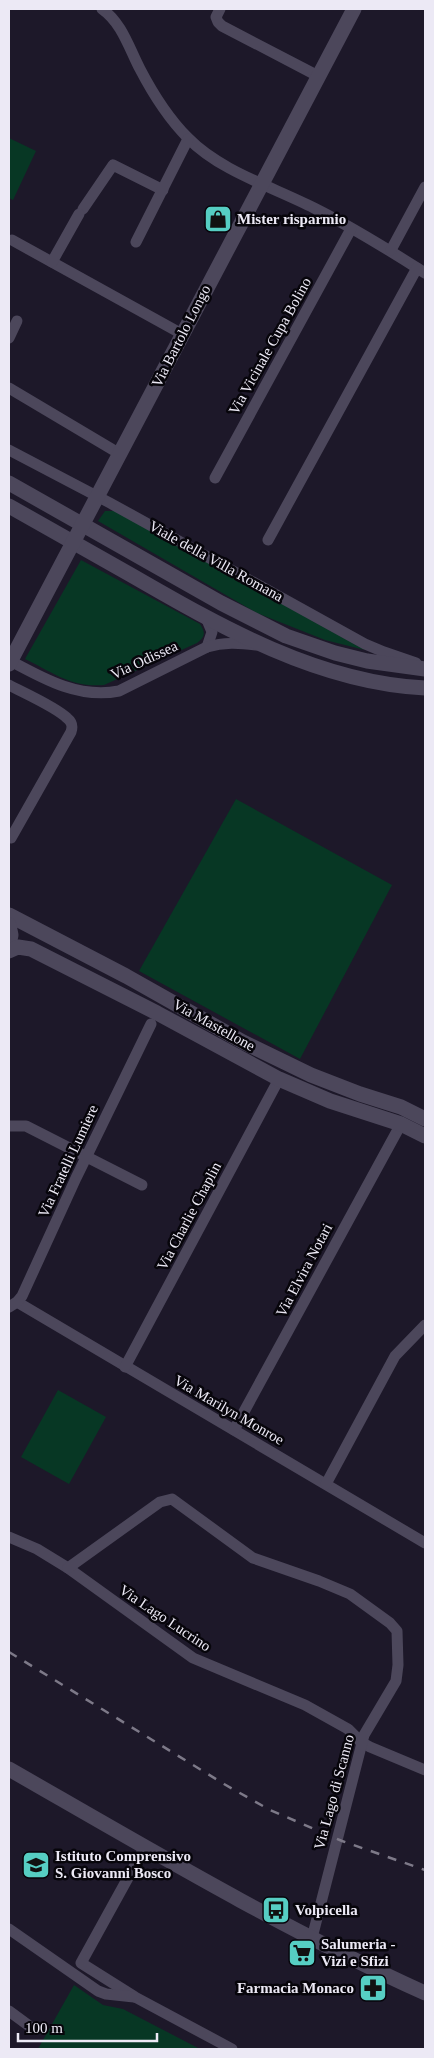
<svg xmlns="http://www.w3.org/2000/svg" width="434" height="2058" viewBox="0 0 434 2058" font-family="'Times New Roman',serif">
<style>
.green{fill:#073724}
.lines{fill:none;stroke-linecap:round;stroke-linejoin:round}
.street{stroke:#4c475b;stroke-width:11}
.secondary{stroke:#4c475b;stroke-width:15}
.rail{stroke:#7d7988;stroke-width:2.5;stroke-dasharray:9 9;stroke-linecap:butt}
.labels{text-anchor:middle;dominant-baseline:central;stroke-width:5;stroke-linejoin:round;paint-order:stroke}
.poi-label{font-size:15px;font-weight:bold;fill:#ece9f5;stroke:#07050b;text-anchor:start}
.street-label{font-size:15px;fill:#ece9f5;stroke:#07050b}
</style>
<rect width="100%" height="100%" fill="#1d1829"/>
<g class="green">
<polygon points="9,138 36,151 13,200 9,198"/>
<polygon points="105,511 115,511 365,650 325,640 257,613 98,521"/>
<path d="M81,560L200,624C206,633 205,637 197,643L104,685C72,688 52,672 25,659Z"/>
<polygon points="236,799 392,885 300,1059 139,971"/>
<polygon points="58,1390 106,1417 69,1484 21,1457"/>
<polygon points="74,1985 103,2005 123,2009 200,2049 38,2049"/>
</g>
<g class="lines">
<g class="street">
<path d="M102,9C122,23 129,48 140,69C153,94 168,118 188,138C220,171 273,187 314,208C352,227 389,250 425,273"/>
<polyline points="220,9 216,17 218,22 222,26 318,76"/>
<polyline points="83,209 113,165 163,190"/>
<polyline points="12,240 182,334"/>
<polyline points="136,242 188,139"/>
<polyline points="391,250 425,187"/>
<polyline points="52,262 79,214"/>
<polyline points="9,338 17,321"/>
<polyline points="9,388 120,454"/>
<polyline points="9,450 110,503 365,644 384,652 416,663"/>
<polyline points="215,478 351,229"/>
<polyline points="268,540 417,268"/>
<polyline points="207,647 212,632 207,620"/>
<path d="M9,660C44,679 79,699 119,691L207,647C224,642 239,643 256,645"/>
<path d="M9,685C24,693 56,707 67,718C72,722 73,726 71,732L11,838"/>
<polyline points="9,1126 26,1126 142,1185"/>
<polyline points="17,1302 425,1543"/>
<polyline points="9,1307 17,1302 22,1296 76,1178 151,1024"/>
<polyline points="125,1367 279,1079"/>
<polyline points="234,1430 401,1124"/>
<polyline points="326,1484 395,1356 425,1325"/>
<polyline points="9,1537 37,1549 68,1568 193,1658 305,1705 348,1729 361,1742 370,1747 425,1770"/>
<polyline points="68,1568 160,1502 172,1499 253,1558 319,1581 350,1594 390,1623 397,1631 398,1665 396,1681 364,1735 312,1938"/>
<polyline points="145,1847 81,1963 135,1997 232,2049"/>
<polyline points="9,1929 98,1991 106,1994 134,1997"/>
<polyline points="9,2011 28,2025"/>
</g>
<g class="secondary">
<polyline points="9,483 221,603 286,636 335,653 367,661 425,669"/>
<path d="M9,506C49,529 90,552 131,575C221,627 319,683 425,688"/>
<polyline points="9,664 354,9"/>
<polyline points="9,915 126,976 243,1042 311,1075 360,1094 401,1107 425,1119"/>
<polyline points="9,925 11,935 9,944"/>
<polyline points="9,951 18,947 31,949 157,1013 279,1079 330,1101 401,1124 425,1136"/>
<path d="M9,1769C145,1847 281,1928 425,1993"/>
</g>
<polyline class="rail" points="9,1652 224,1784 270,1810 342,1841 425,1870"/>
</g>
<defs>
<g id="shop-square" transform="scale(1.4375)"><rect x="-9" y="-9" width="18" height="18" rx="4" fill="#56cec3" stroke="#07050b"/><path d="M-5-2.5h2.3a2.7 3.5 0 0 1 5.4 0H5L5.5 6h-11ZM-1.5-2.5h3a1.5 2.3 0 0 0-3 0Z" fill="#111"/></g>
<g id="school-square" transform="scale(1.4375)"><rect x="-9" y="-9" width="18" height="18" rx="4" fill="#56cec3" stroke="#07050b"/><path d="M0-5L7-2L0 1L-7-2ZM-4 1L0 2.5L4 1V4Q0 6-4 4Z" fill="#111"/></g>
<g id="bus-square" transform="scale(1.4375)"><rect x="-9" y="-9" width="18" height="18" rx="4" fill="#56cec3" stroke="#07050b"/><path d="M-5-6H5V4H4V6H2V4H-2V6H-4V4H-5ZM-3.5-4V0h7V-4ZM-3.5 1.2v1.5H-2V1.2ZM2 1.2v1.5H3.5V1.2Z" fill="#111"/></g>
<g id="supermarket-square" transform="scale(1.4375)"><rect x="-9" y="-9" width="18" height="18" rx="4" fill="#56cec3" stroke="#07050b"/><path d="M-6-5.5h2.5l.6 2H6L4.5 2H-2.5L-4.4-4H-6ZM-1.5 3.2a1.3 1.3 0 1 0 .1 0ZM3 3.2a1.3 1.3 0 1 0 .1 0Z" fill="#111"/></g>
<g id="pharmacy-square" transform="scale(1.4375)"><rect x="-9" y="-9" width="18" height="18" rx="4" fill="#56cec3" stroke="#07050b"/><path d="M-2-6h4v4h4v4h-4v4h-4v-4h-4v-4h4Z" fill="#111"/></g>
</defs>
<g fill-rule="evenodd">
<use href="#shop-square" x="218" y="219"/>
<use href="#school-square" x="36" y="1865"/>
<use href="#bus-square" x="276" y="1910"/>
<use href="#supermarket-square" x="302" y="1953"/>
<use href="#pharmacy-square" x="373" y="1988"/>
</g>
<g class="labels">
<g class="poi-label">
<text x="237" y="219">Mister risparmio</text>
<text x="55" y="1856">Istituto Comprensivo<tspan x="55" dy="17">S. Giovanni Bosco</tspan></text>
<text x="295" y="1910">Volpicella</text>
<text x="321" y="1944">Salumeria -<tspan x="321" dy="17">Vizi e Sfizi</tspan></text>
<text x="354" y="1988" text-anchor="end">Farmacia Monaco</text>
</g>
<g class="street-label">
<text transform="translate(181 336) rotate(-63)">Via Bartolo Longo</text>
<text transform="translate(270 346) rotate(-61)">Via Vicinale Cupa Bolino</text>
<text transform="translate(216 561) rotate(29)">Viale della Villa Romana</text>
<text transform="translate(144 660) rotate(-25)">Via Odissea</text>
<text transform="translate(214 1025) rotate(29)">Via Mastellone</text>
<text transform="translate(68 1161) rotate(-65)">Via Fratelli Lumiere</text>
<text transform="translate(189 1216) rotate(-62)">Via Charlie Chaplin</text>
<text transform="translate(304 1270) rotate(-62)">Via Elvira Notari</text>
<text transform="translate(229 1410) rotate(30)">Via Marilyn Monroe</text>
<text transform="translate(165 1618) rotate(34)">Via Lago Lucrino</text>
<text transform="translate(334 1792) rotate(-75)">Via Lago di Scanno</text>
</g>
</g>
<rect width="434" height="2058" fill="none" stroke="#ece9f5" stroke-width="20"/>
<path d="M18 2033v8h139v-8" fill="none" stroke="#ece9f5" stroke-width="2.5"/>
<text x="25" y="2033" font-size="15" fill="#ece9f5" stroke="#07050b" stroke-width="4" paint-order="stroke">100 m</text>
</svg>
